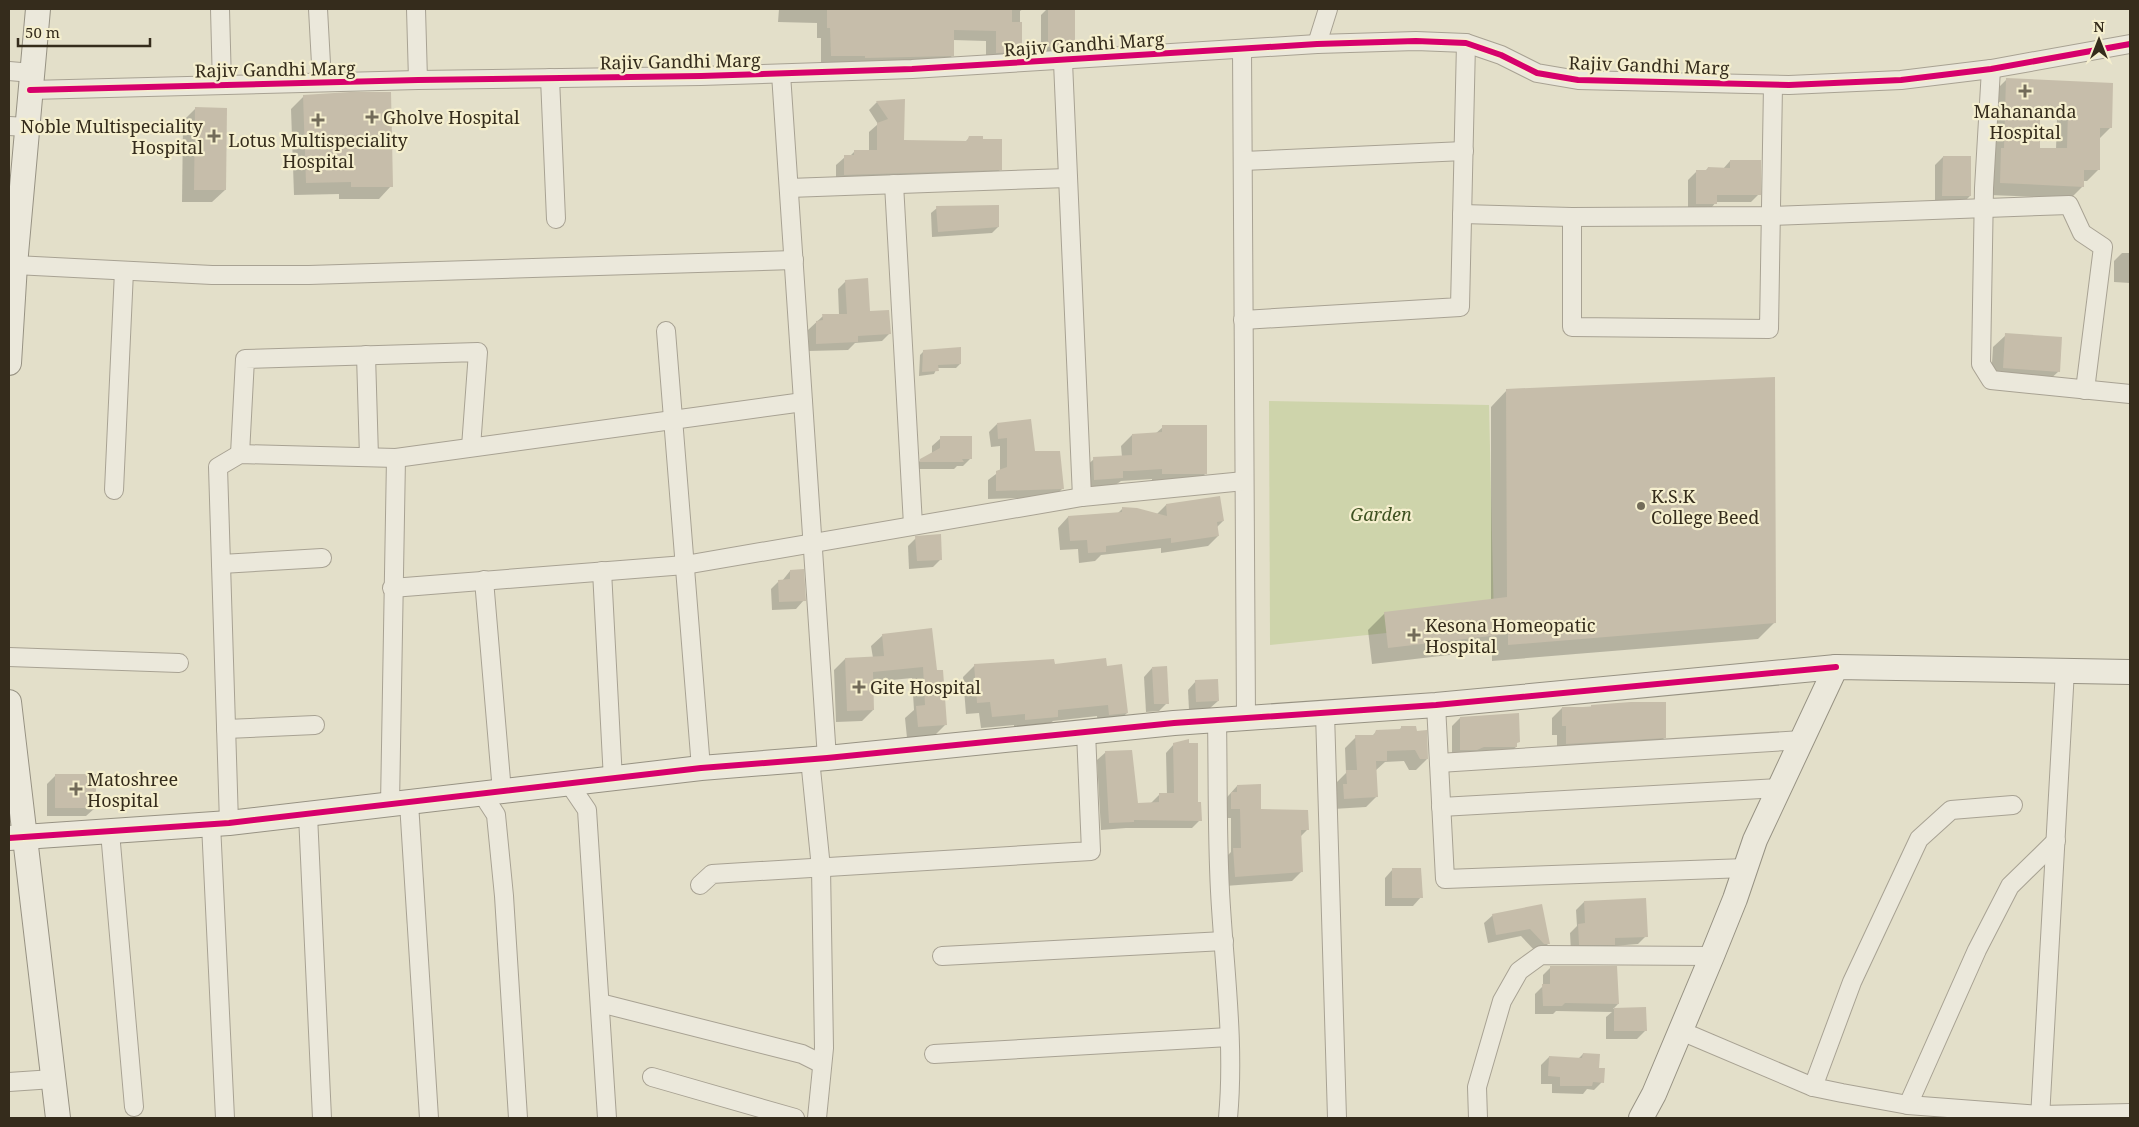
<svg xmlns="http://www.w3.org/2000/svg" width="2139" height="1127" viewBox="0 0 2139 1127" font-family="'Noto Serif',serif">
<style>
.green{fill:#ced4ab}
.shadow{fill:#0003;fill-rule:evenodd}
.building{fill:#c6bdaa;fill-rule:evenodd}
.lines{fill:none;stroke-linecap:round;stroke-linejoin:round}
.street-casing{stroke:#a8a293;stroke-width:20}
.secondary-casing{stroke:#979283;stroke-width:26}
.street{stroke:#ebe8db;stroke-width:18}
.secondary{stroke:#ebe8db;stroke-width:24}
.cycleway-casing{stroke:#f5efce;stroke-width:9}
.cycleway{stroke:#d6006c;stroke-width:6}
.poi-dot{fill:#726b59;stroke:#f5efce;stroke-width:2}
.labels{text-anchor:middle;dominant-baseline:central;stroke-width:4.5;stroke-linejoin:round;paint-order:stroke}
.street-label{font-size:18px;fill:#352c1c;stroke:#f5efce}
.poi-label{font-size:18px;fill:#352c1c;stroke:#f5efce;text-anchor:start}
.park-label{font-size:18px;font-style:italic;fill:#3f5222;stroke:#f5efce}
</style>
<rect width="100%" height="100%" fill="#e3dfc9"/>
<polygon class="green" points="1269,401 1489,405 1494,622 1270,645"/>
<g class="shadow">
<polygon points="779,9 1023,9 1020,11 1020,51 1010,61 986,63 986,41 953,40 953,55 942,65 821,66 821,38 817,38 817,23 778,22"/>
<polygon points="1047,9 1074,9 1074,46 1066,54 1041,55 1041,15"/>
<path d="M2007,79L2111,127L2099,139V169L2087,181H2083V186L2071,198L1989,195L1995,91ZM2039,120H2057L2056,149H2038Z"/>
<polygon points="304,96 391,186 379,199 339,199 339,194 294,195 291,109"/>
<polygon points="903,101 903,142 965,142 970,137 1001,169 992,177 836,183 836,165 845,157 849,157 854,152 869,152 869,132 878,124 869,110 877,102"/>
<polygon points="195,109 225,190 212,202 182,202 183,121"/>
<polygon points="1943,157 1970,196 1962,204 1935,203 1935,165"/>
<polygon points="1730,161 1759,194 1751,202 1716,202 1708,212 1688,212 1688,180 1697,171 1704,172 1708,168 1723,169"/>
<polygon points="937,208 998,227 992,233 932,237 931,213"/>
<polygon points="2122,253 2130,253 2130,283 2114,282 2114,261"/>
<polygon points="846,281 869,312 890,333 882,341 855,343 848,350 809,351 808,330 823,316 839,315 838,289"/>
<polygon points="2006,335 2059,371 2046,383 1991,380 1993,347"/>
<polygon points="924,351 960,364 956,368 937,368 934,374 919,376 920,355"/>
<polygon points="1507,390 1774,623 1758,639 1492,661 1492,650 1372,664 1368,630 1385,613 1491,600 1491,407"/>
<polygon points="997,424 1033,452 1062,489 1054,497 988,499 988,480 1000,471 1000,446 991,447 989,432"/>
<polygon points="1163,427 1206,473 1195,484 1152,484 1152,479 1121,481 1111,488 1084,490 1083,469 1094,459 1122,457 1121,446 1132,435 1155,434"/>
<polygon points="941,438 971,458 963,466 957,466 954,469 912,469 921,460 932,454 932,446"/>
<polygon points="1166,505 1223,521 1217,527 1218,536 1208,546 1161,553 1161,548 1101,555 1095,561 1079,563 1078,549 1060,550 1058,528 1068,517 1117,514 1123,508 1157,514"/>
<polygon points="916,538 941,559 933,567 909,569 908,546"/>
<polygon points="790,571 804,600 796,609 772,610 771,589 779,581 782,581"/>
<polygon points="883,635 936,672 945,725 934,736 907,738 905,718 914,710 912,678 872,682 873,710 862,721 836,722 834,670 845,659 873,658 871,646"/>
<polygon points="975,665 1106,667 1127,713 1115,724 1098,726 1097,716 1053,721 1045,728 1014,730 1014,725 981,728 979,713 966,714 963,677"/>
<polygon points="1152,668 1167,703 1159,711 1146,712 1144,677"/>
<polygon points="1196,681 1218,701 1209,709 1189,710 1188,690"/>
<polygon points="1665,703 1665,737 1655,747 1557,754 1557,735 1552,735 1552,718 1562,708"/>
<polygon points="1460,718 1515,744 1516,747 1508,755 1452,758 1452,726"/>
<polygon points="1401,728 1427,759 1416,770 1409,770 1404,761 1385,762 1375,771 1377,796 1366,807 1333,809 1336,783 1346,773 1345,748 1356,737 1372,736 1376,732 1398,731"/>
<polygon points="1174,744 1197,803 1200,820 1192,828 1126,828 1101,830 1097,760 1106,752 1137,805 1151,803 1159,795 1167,795 1166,753"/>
<polygon points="55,776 95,808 86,816 47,816 47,784"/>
<polygon points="1237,786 1260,810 1307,830 1300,837 1302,871 1292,881 1225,886 1224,859 1231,852 1231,818 1221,818 1221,804"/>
<polygon points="1393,869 1421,897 1413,906 1385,906 1385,878"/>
<polygon points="1584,902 1646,936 1638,944 1613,946 1606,952 1571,952 1570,933 1577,926 1576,910"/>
<polygon points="1541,906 1548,944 1540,952 1536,952 1521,936 1488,943 1484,923 1493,915"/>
<polygon points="1551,967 1618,1004 1613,1009 1645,1009 1645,1031 1637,1039 1606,1039 1606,1017 1612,1012 1556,1011 1553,1014 1535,1014 1535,994 1543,986 1543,975"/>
<polygon points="1583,1054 1597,1069 1602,1082 1594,1090 1587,1089 1583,1094 1552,1093 1552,1084 1541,1084 1541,1065 1549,1057 1578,1059"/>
</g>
<g class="building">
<polygon points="827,9 1012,9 1012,22 1022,22 1022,52 996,53 996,31 954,30 954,56 865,58 865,56 831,56 830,28 827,28"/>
<rect x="1048" y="9" width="27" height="38"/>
<path d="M2006,78L2113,83L2112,128H2100V170H2084V187L2000,183L2001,148H2004ZM2040,109H2068L2067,148H2040Z"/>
<polygon points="350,92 391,92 393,187 351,187 351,182 306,183 303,95"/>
<polygon points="905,99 904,140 967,141 969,136 983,136 983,139 1002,139 1002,170 844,175 844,155 854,155 854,150 877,150 877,123 888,119 876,101"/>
<polygon points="195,107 227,108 226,190 194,190"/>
<polygon points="1943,156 1971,156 1971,196 1942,196"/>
<polygon points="1730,160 1761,160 1761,195 1717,195 1717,204 1696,204 1696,170 1707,170 1708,167 1730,168"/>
<polygon points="999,205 999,227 938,232 936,206"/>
<polygon points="868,278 870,311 889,310 891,334 858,336 858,342 816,344 816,321 823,320 822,314 847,314 845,280"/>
<polygon points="2005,333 2062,337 2060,372 2003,368"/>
<polygon points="961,347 961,364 938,365 939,371 922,372 923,350"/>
<polygon points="1775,377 1776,623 1508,645 1508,634 1388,648 1384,612 1507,597 1506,389"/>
<polygon points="1031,419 1035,451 1060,451 1064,489 996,491 996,471 1007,467 1007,438 998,439 997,423"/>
<polygon points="1162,425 1207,425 1207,474 1162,474 1162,469 1132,471 1123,471 1123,478 1094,480 1093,457 1132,455 1132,434 1162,432"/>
<polygon points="940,436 972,436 972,459 962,459 964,462 920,462 920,459 940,448"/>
<polygon points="1220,496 1224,521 1217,522 1219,536 1171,543 1171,538 1106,546 1106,552 1088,553 1087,540 1070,541 1068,516 1122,512 1122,507 1137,508 1167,516 1166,504"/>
<polygon points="941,534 942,560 917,561 915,536"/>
<polygon points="804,569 806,601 779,602 778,580 790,579 790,570"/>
<polygon points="932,628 937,670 943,670 947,725 918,727 916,706 925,705 923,667 873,672 874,710 847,711 845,658 884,656 882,634"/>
<polygon points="1106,658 1107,666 1122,664 1128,713 1109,715 1108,705 1058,710 1058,717 1025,720 1025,714 992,717 990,702 977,703 974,664 1054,659 1055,664"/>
<polygon points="1167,666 1169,704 1154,704 1152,667"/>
<polygon points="1218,679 1219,701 1196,702 1195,680"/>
<polygon points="1631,702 1666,702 1666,738 1566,744 1566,726 1562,726 1562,707 1591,707 1591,705"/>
<polygon points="1519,713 1520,742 1517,743 1517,747 1484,747 1477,750 1460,750 1460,717"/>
<polygon points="1401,726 1416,726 1417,731 1427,730 1428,759 1420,759 1415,750 1387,751 1387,761 1376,761 1378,797 1344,799 1343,784 1347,784 1346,770 1357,770 1355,735 1374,735 1376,730 1401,729"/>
<polygon points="1189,739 1189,743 1198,743 1198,802 1201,802 1202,821 1134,820 1134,822 1109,823 1105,751 1132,750 1138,803 1159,802 1159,793 1174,793 1173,743"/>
<rect x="55" y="774" width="41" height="34"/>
<polygon points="1261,784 1261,809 1308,810 1309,830 1301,830 1303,872 1235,877 1233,848 1241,848 1240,809 1231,809 1231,792 1237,792 1237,785"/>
<polygon points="1392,868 1421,868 1423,898 1392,898"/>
<polygon points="1646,898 1648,937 1615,938 1615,945 1579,945 1578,924 1585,923 1584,901"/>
<polygon points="1542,904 1550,944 1544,944 1530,929 1496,935 1492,914"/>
<polygon points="1550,966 1617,966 1619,1004 1565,1003 1562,1006 1543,1006 1542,984 1550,984"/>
<polygon points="1646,1007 1647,1031 1614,1031 1614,1008"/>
<polygon points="1583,1053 1600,1054 1599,1068 1605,1068 1604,1083 1593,1082 1592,1086 1560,1086 1560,1077 1548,1076 1549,1056 1582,1058"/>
</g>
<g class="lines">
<g class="street-casing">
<g id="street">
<polyline points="220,9 222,85"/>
<polyline points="318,9 322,82"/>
<polyline points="416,9 418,80"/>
<polyline points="1317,44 1328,9"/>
<polyline points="1242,49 1246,718"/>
<polyline points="1063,62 1082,497"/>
<polyline points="1991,69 1984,188 1981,364 1991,380 2130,394"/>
<polyline points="9,71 32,73"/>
<polyline points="781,74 827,758"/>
<polyline points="550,78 556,219"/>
<polyline points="30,90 418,80 701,76 912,69 1317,44 1416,41 1466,43 1501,55 1537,73 1578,80 1789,85 1901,80 1991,69 2130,44"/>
<polyline points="9,126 27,127"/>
<polyline points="1243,161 1464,151"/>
<polyline points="894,184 913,525"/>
<polyline points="789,188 1068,178"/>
<polyline points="1462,214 1572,217 1771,216 2069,205 2082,233 2103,247 2085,390"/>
<polyline points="1572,217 1572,327 1769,329 1773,85"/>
<polyline points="15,265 212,275 309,275 794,260"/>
<polyline points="1243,320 1460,307 1466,43"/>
<polyline points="666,331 701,768"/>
<polyline points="366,355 369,457"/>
<polyline points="240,454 245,359 478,352 471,447"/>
<polyline points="114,490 124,271"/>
<polyline points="221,564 322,558"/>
<polyline points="602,571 613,780"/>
<polyline points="484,580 502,792"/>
<polyline points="392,588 685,565 1082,497 1244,481"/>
<polyline points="9,657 179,663"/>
<polyline points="1436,705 1445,879 1746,868"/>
<polyline points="1325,713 1337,1118"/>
<path d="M1217,720C1218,777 1217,834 1220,891C1224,967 1235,1042 1228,1118"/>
<polyline points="226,729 315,725"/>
<polyline points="810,759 821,868 824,1048 817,1118"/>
<polyline points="1439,763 1802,740"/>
<polyline points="570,785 587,810 607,1118"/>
<polyline points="483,795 496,815 504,896 518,1118"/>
<polyline points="409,803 429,1118"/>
<polyline points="390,805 396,458"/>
<polyline points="1441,807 1779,788"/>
<polyline points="308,815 322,1118"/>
<polyline points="229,823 218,467 240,454 396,458 803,402"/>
<polyline points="211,824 225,1118"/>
<polyline points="110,832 134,1107"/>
<polyline points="700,885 712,874 1091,851 1086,732"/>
<polyline points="942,956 1224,941"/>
<polyline points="600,1003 802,1054 822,1064"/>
<polyline points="1681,1031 1813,1087 1842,1093 1908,1105 2041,1115 2130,1113"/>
<polyline points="934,1054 1229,1037"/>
<polyline points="652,1077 795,1118"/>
<polyline points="9,1082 53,1079"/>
<polyline points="1813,1087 1852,982 1919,839 1951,810 2013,805"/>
<polyline points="1908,1105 1977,950 2010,886 2056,841"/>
<polyline points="1478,1118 1477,1087 1502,1001 1519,971 1541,955 1712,956"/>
<polyline points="2040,1118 2065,670"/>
</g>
</g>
<g class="secondary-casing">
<g id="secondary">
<polyline points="9,363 15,265 38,9"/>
<polyline points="9,702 58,1118"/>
<polyline points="9,838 229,823 701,768 827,758 1174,723 1436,705 1836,667"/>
<polyline points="1641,1118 1654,1094 1712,956 1735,899 1755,840 1836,667 2130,672"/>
</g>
</g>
<use href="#street" class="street"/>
<use href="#secondary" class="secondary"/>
<g class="cycleway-casing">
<g id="cycleway">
<polyline points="30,90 418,80 701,76 912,69 1317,44 1416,41 1466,43 1501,55 1537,73 1578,80 1789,85 1901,80 1991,69 2130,44"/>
<polyline points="9,838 229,823 701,768 827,758 1174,723 1436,705 1836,667"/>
</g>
</g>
<use href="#cycleway" class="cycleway"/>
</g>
<g class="poi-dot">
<path d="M2022.5 83.5h5v5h5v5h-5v5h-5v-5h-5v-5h5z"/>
<path d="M369.5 109.5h5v5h5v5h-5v5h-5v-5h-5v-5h5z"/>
<path d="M315.5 112.5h5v5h5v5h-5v5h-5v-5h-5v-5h5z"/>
<path d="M211.5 128.5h5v5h5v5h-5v5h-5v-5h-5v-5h5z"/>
<circle cx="1641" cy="506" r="5"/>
<path d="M1411.5 627.5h5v5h5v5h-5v5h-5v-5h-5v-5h5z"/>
<path d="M856.5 679.5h5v5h5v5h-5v5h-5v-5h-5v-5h5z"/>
<path d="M73.5 781.5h5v5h5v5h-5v5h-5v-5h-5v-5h5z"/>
</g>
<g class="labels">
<g class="street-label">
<text transform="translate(1084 44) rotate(-4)">Rajiv Gandhi Marg</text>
<text transform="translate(680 61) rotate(-1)">Rajiv Gandhi Marg</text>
<text transform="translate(1649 65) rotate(2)">Rajiv Gandhi Marg</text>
<text transform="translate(275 69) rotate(-1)">Rajiv Gandhi Marg</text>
</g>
<g class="poi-label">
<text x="2025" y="111" text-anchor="middle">Mahananda<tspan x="2025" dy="21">Hospital</tspan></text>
<text x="383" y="117">Gholve Hospital</text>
<text x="203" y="126" text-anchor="end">Noble Multispeciality<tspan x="203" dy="21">Hospital</tspan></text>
<text x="318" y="140" text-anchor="middle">Lotus Multispeciality<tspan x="318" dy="21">Hospital</tspan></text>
<text x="1651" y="496">K.S.K<tspan x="1651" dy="21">College Beed</tspan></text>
<text x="1425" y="625">Kesona Homeopatic<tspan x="1425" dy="21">Hospital</tspan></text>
<text x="870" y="687">Gite Hospital</text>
<text x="87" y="779">Matoshree<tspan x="87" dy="21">Hospital</tspan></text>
</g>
<g class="park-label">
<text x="1381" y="514">Garden</text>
</g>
</g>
<rect width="2139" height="1127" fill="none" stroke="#352c1c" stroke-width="20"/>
<g transform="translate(2099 40)" stroke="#f5efce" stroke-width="4" paint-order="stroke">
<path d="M0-4L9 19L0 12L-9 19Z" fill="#352c1c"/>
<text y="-8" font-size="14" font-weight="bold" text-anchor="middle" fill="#352c1c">N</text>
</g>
<path d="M18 38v8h132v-8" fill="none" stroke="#352c1c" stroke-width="2.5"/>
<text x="25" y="38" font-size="15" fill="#352c1c" stroke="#f5efce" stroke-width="4" paint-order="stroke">50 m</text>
</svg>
